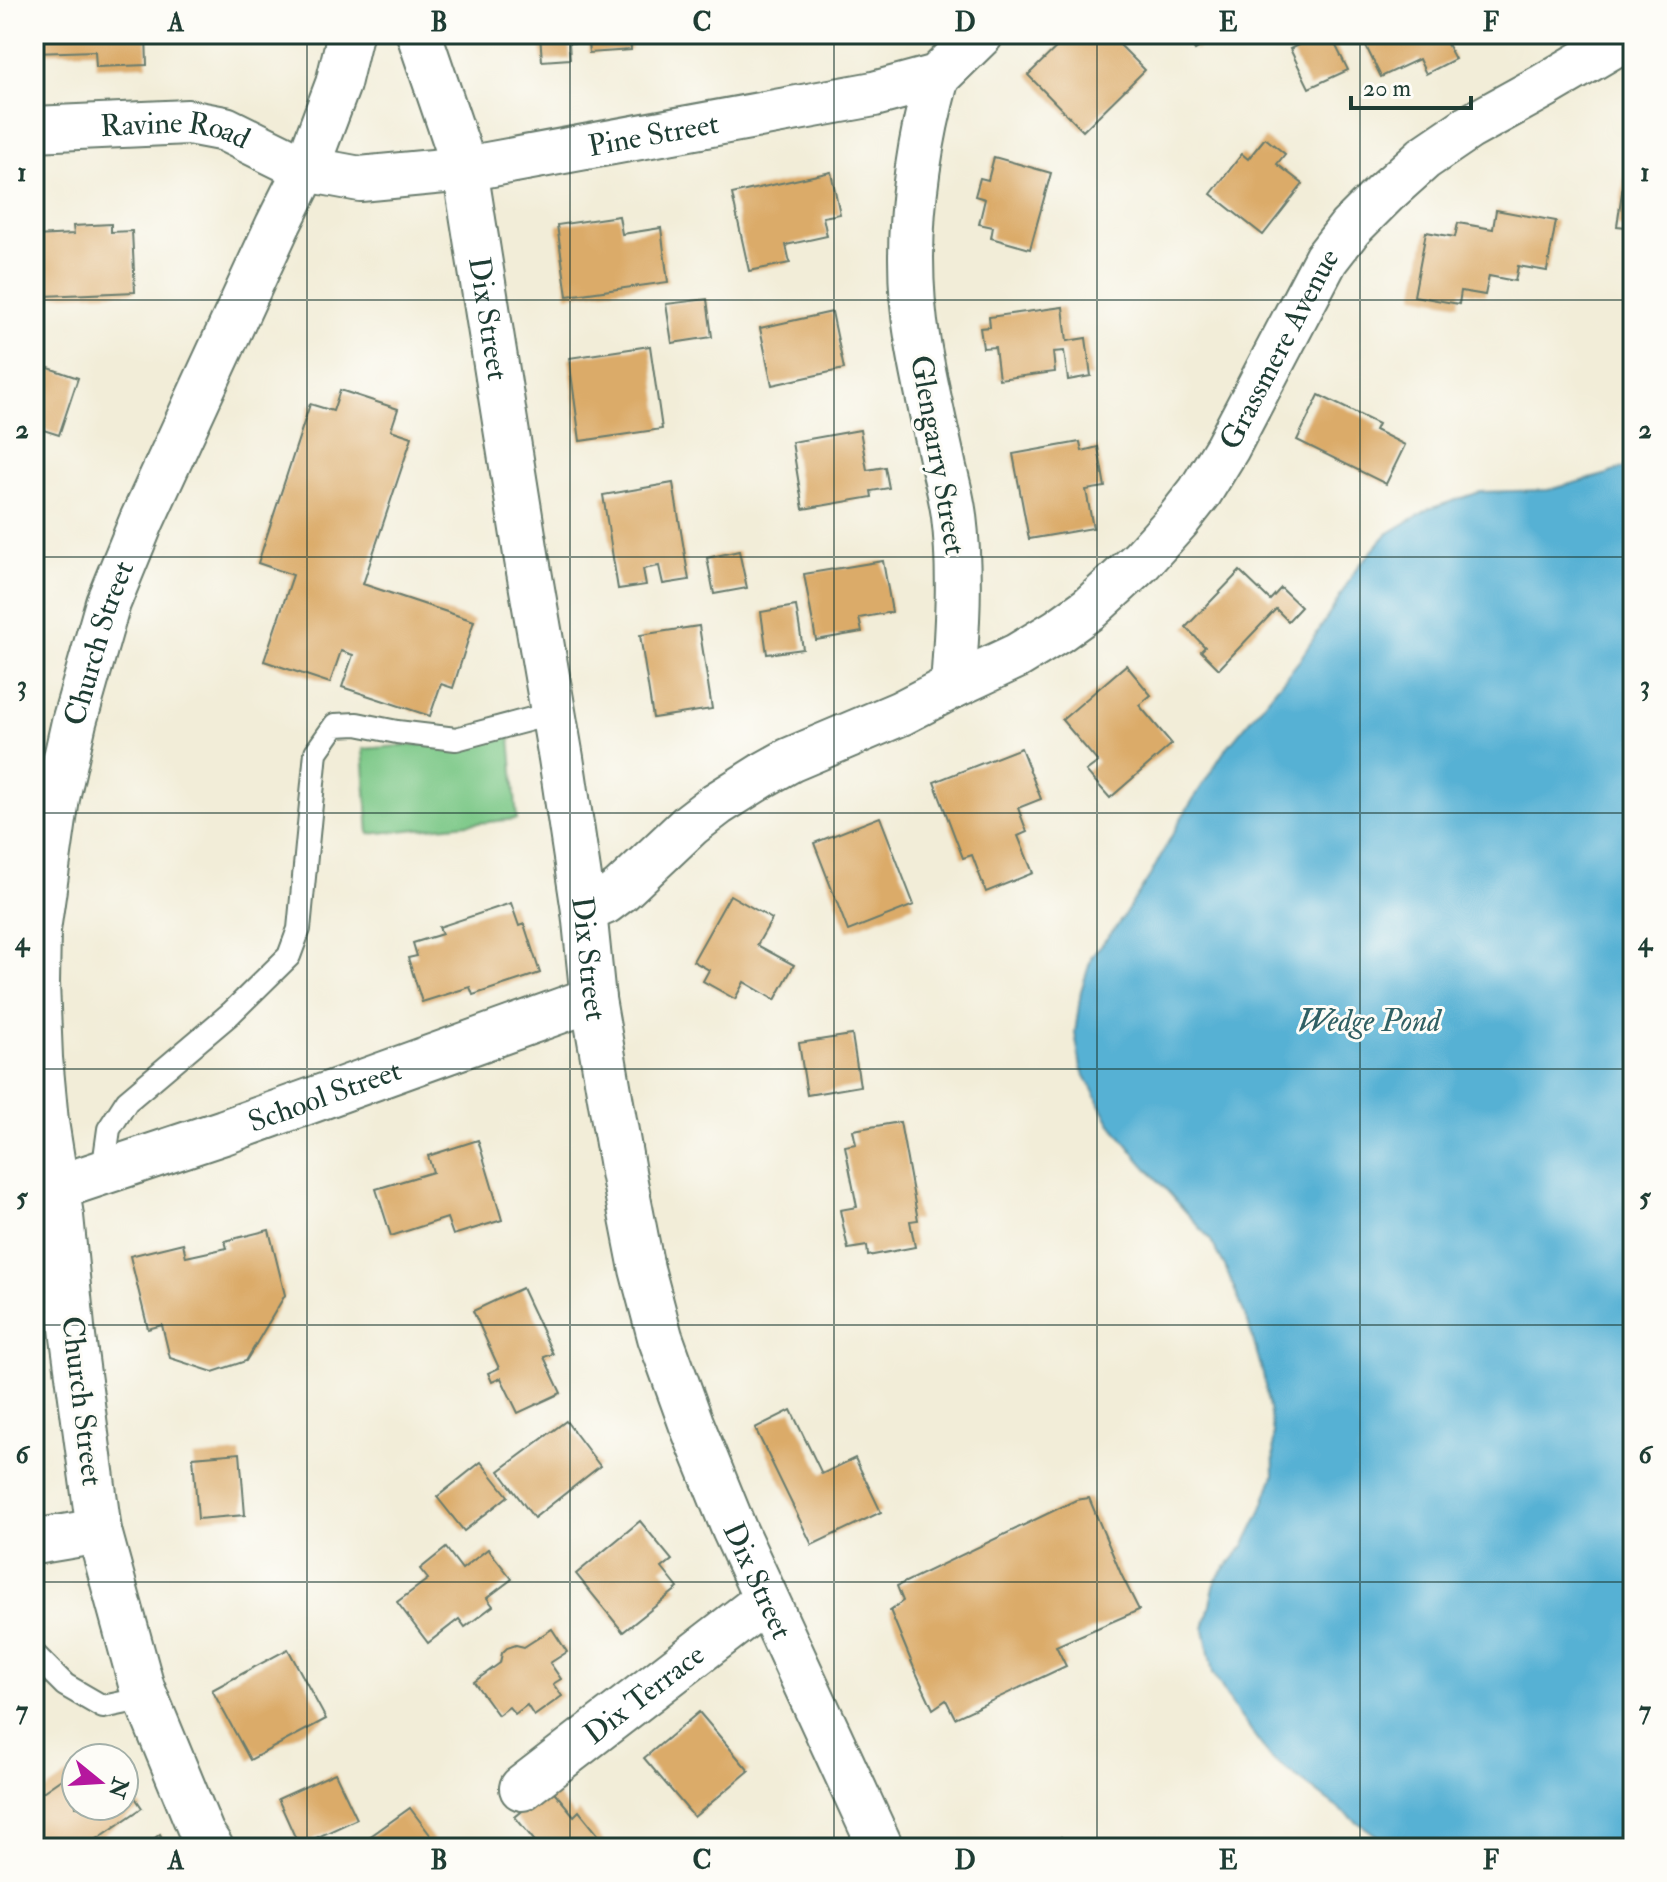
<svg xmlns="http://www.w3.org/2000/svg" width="1667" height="1882" viewBox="0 0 1667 1882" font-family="'IM FELL Double Pica',serif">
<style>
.green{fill:#7bc887;stroke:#4d825e;stroke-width:2}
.water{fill:#56b1d4;stroke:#3a7784;stroke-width:2}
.building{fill:#dbab69}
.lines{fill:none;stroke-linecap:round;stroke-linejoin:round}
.lane-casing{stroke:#697b6d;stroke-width:26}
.street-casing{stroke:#697b6d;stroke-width:48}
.secondary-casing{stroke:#697b6d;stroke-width:48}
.lane{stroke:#fff;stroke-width:22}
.street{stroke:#fff;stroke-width:44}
.secondary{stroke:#fff;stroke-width:44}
.grid{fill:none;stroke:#1f3d34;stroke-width:2;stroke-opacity:0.55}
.labels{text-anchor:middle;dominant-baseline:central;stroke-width:6;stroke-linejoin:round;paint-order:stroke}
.street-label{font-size:30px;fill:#1f3d34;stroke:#fdfcf7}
.water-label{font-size:32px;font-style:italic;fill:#306064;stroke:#fdfcf7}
.neatline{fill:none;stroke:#1f3d34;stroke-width:3}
.grid-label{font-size:26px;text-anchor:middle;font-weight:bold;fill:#1f3d34}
</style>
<rect width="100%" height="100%" fill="#fdfcf7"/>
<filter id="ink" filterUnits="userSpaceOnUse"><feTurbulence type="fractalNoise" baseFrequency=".0125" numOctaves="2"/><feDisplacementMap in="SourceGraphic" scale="16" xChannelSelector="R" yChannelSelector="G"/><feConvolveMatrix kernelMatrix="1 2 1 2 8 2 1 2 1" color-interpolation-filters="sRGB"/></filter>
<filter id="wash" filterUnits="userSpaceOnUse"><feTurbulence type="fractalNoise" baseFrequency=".006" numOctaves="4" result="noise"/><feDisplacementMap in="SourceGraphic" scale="32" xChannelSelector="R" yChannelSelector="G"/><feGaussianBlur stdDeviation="1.8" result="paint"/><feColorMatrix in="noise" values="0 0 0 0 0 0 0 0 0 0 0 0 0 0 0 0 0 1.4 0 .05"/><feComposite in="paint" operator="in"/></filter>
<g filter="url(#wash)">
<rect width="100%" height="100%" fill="#f2edd8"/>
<polygon class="green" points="510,737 517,819 369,834 363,749"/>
<polygon class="water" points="1633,463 1633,1848 1412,1848 1383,1840 1335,1806 1271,1758 1236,1711 1213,1673 1204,1629 1216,1579 1244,1546 1260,1514 1274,1475 1273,1432 1263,1374 1248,1322 1225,1266 1210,1239 1139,1159 1110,1123 1081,1068 1075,1033 1081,991 1092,956 1117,926 1150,876 1180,820 1225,750 1299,661 1330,613 1356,569 1387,534 1429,509 1480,492 1548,490 1608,474"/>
<g id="blocks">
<g class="building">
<polygon points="34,34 146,34 147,65 96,67 95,51 34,53"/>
<polygon points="540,34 630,34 631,50 589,53 588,42 569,43 570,59 542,61"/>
<polygon points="1070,34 1109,34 1145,70 1083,131 1028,75"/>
<polygon points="1185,34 1220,34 1195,50"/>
<polygon points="1319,34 1330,34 1348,70 1309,88 1290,49"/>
<polygon points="1360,34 1468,34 1447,44 1455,59 1426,74 1419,59 1381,77"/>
<polygon points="1265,138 1285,154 1277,164 1303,184 1263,235 1211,194 1242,154 1248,159"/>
<polygon points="994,157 1051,173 1030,249 991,238 993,227 979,224 985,199 975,196 980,178 988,180"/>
<polygon points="1626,165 1633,166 1633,248 1624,246 1626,227 1617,226"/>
<polygon points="831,172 840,214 823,217 827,236 786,245 790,263 749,271 732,194"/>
<polygon points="1496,210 1556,221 1547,271 1518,266 1515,281 1489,276 1485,295 1461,291 1459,304 1414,296 1426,232 1455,237 1458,223 1493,229"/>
<polygon points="619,216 622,234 661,228 668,282 567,296 557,225"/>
<polygon points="111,224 111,232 132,231 135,292 44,296 44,286 34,287 34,236 74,234 73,226"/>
<polygon points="707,299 712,337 672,343 666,304"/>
<polygon points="1063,307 1067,341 1086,338 1091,376 1068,380 1064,351 1053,352 1055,372 999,379 995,347 983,348 980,328 990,327 989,317"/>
<polygon points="832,312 844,369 772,385 760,328"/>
<polygon points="650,346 662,429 580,441 569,358"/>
<polygon points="34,363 78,378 59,435 34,427"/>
<polygon points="340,390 398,409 391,430 412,437 363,584 474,621 453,688 441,684 430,716 342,687 353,655 341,651 330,683 264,661 293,575 258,563 310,404 333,411"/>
<polygon points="1319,395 1378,424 1375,430 1405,445 1386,484 1297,440"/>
<polygon points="860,430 867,470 885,467 889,488 871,491 872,497 803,509 792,442"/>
<polygon points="1080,442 1082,451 1098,447 1105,487 1086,490 1093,528 1029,539 1013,454"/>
<polygon points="673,483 689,580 663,584 659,566 643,569 646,585 618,589 603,495"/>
<polygon points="739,551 747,588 714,594 707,558"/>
<polygon points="883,561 892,612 859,618 862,632 816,640 804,574"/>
<polygon points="1240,571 1270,600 1281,588 1301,607 1288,621 1276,609 1219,669 1201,651 1205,647 1186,627"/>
<polygon points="796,606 803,649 767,654 761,612"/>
<polygon points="699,626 712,709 653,718 640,635"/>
<polygon points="1126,665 1151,695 1139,705 1172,744 1110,798 1086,771 1098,762 1062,720"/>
<polygon points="1021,748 1041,799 1018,808 1027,832 1018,836 1033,873 986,892 972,855 963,858 934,782"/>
<polygon points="880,817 914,905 848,931 814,843"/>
<polygon points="730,895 772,919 757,945 794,965 775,1000 744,982 735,999 703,981 709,970 693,961"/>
<polygon points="511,903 519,926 524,924 540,973 473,995 470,987 422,1002 408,958 417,956 413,943 442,934 439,927"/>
<polygon points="852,1035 860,1086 807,1095 799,1043"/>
<polygon points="900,1122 918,1220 910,1221 915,1247 868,1256 867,1246 848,1249 840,1210 857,1207 845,1146 856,1144 853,1130"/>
<polygon points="478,1140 502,1220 453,1235 447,1218 391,1236 376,1189 433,1172 428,1156"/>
<polygon points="269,1230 285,1295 246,1361 213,1372 170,1358 162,1325 148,1329 130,1256 183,1243 186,1257 227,1248 225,1241"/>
<polygon points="522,1288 553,1354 544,1357 561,1393 518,1413 501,1378 492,1382 488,1373 499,1368 473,1311"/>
<polygon points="791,1410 822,1474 855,1458 881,1512 812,1545 755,1428"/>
<polygon points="566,1421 600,1466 534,1518 499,1471"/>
<polygon points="240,1453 245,1515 198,1519 193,1457"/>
<polygon points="481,1462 508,1496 464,1531 437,1497"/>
<polygon points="1089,1498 1121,1574 1139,1610 1056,1646 1066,1666 955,1718 946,1700 933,1709 914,1668 890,1610 903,1601 897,1586 1076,1500"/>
<polygon points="640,1521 672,1560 662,1568 678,1588 623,1632 576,1574"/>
<polygon points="446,1548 462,1569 488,1549 512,1579 487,1598 493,1606 465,1627 459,1619 428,1643 397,1602 428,1579 420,1569"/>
<polygon points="552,1629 567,1652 550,1663 561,1679 553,1684 562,1696 534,1716 527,1705 515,1714 509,1707 498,1715 474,1682 500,1663 502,1653 507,1648 516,1645 524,1647"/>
<polygon points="288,1649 326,1719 250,1760 212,1690"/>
<polygon points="699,1712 749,1771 694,1817 644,1758"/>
<polygon points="76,1769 76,1806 124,1806 124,1781 142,1808 84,1848 34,1848 34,1798"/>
<polygon points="335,1773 357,1819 299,1846 278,1799"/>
<polygon points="551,1788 574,1816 579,1811 609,1848 533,1848 538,1845 515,1817"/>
<polygon points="410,1808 434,1840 423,1848 354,1848"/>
<polygon points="160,1834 166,1848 142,1848"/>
<polygon points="1061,1837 1072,1848 1050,1848"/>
</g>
</g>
</g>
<g filter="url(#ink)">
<use href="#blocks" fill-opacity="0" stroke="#697b6d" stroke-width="2"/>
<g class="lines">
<g class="lane-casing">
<g id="lane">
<polyline points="103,1172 109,1129 127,1101 231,1013 289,956 299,929 316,752 335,725 357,724 397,732 456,739 554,713"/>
<polyline points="34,1654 65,1685 103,1707 146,1698"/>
</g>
</g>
<g class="street-casing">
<g id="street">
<path id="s1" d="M419,34L465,169L526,554L561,758L584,911L593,999L623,1172L642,1269L660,1337L691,1423L734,1529L881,1848"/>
<path id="s2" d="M34,129L188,122L225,129L306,169L360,179L465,169L874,94L937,77L981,34"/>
<path id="s3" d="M953,686L1017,656L1058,631L1090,608L1141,561L1178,520L1200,492L1227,448L1326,259L1350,228L1385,193L1424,158L1468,128L1544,86L1619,42L1628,34"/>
<path d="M584,911L605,902L621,890L691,824L717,804L763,775L790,760L901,713L953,686C957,630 961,573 954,516C952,500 948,484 944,468C935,426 925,385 918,343C903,255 914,162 937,77"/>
<path id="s4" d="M56,1188L224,1132L593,999"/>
<polyline points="34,1542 99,1531"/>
<path id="s5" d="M522,1788L766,1600"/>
</g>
</g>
<g class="secondary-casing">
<g id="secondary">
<path id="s6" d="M211,1848L202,1834L142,1688L99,1531L73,1337L61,1216L46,1122L40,1058L37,983L38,930L57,798L74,722L108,603L142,520L278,225L306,169L338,84L350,34"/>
</g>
</g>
<use href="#lane" class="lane"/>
<use href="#street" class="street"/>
<use href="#secondary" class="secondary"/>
</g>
</g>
<path class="grid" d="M307,34V1848M570,34V1848M834,34V1848M1097,34V1848M1360,34V1848M34,300H1633M34,557H1633M34,813H1633M34,1069H1633M34,1325H1633M34,1582H1633"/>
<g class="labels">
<g class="street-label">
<text stroke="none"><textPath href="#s2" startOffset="634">Pine Street</textPath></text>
<text stroke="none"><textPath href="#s2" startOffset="142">Ravine Road</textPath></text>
<text stroke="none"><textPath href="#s1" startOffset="294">Dix Street</textPath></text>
<text stroke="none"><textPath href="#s3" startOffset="482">Grassmere Avenue</textPath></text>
<text transform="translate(938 455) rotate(80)">Glengarry Street</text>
<text stroke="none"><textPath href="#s6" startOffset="1236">Church Street</textPath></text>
<text stroke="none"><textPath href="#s1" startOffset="942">Dix Street</textPath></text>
<text stroke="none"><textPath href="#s4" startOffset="284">School Street</textPath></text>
<text transform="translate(82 1401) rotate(83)">Church Street</text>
<text stroke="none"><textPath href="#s1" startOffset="1590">Dix Street</textPath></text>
<text stroke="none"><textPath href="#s5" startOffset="154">Dix Terrace</textPath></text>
</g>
<g class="water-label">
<text x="1369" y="1021">Wedge Pond</text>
</g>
</g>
<rect width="1667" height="1882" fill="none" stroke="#fdfcf7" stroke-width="88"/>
<g transform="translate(100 1782) rotate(108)"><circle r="38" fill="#fdfcf7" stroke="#a4b0a9" stroke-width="2"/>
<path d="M0-6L14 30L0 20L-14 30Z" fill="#b5179e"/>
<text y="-12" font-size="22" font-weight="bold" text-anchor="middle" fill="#1f3d34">N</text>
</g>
<path d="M1351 96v12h120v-12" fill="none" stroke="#1f3d34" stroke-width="4"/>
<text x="1363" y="96" font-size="24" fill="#1f3d34" stroke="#fdfcf7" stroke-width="6" paint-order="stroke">20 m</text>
<rect x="44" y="44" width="1579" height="1794" class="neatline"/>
<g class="grid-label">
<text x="176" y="31">A</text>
<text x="439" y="31">B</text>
<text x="702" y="31">C</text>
<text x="965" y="31">D</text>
<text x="1228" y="31">E</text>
<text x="1491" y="31">F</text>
<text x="22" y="181">1</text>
<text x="1645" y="181">1</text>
<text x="22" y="438">2</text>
<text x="1645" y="438">2</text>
<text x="22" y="694">3</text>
<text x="1645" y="694">3</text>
<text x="22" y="950">4</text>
<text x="1645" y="950">4</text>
<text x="22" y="1206">5</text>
<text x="1645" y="1206">5</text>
<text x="22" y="1463">6</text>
<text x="1645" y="1463">6</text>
<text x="22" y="1719">7</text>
<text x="1645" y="1719">7</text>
<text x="176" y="1869">A</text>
<text x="439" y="1869">B</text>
<text x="702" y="1869">C</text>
<text x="965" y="1869">D</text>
<text x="1228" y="1869">E</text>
<text x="1491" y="1869">F</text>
</g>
</svg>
